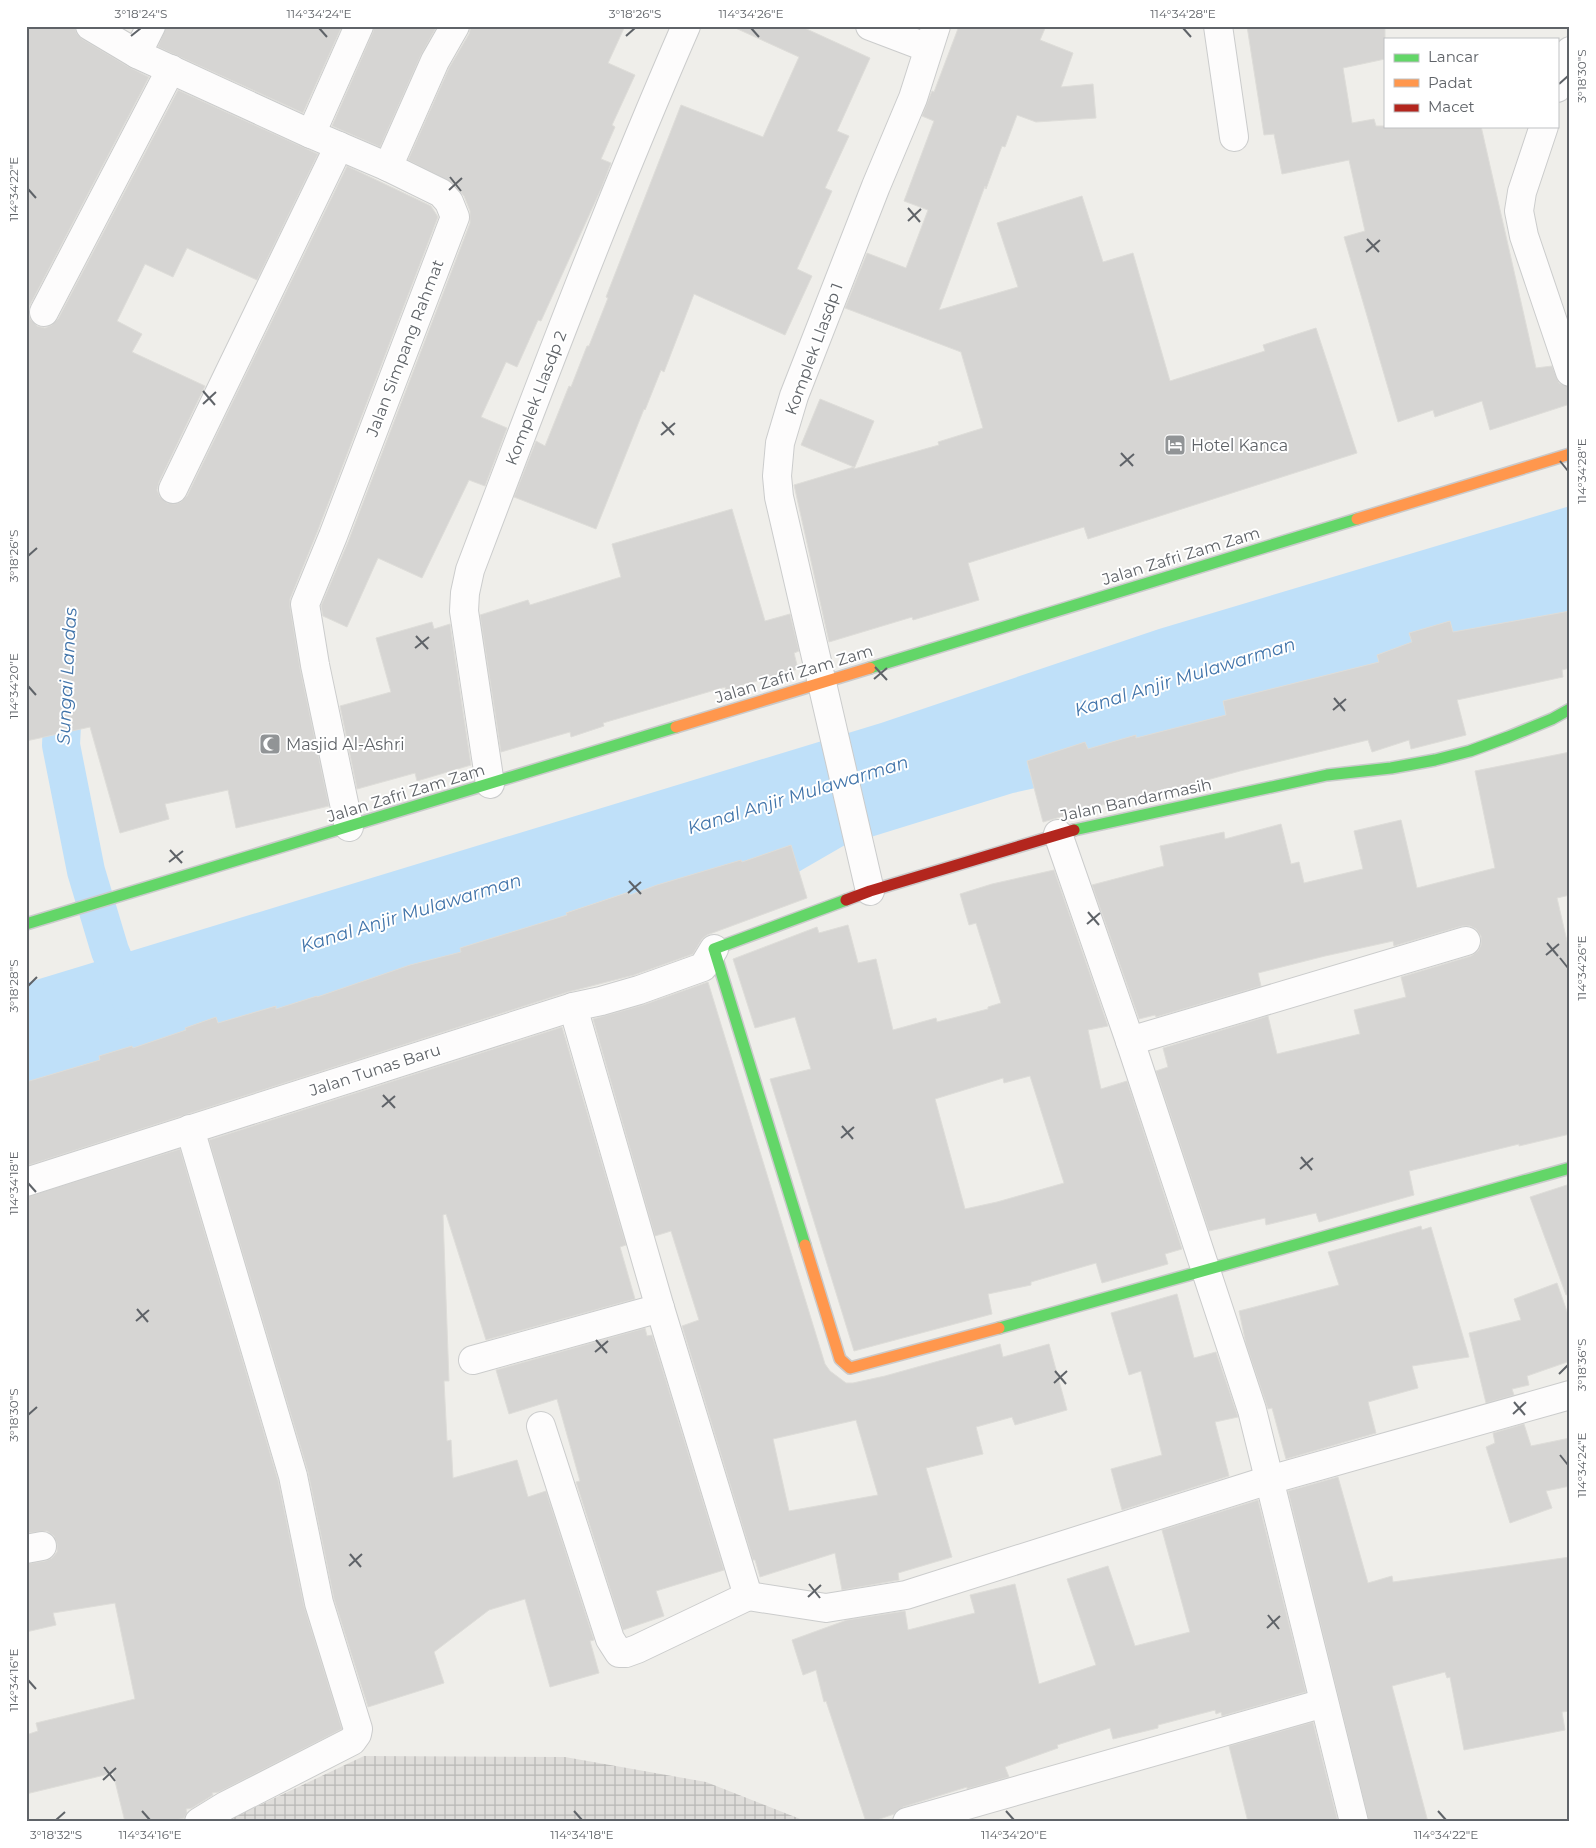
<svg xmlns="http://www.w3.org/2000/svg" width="1596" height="1848" viewBox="0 0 1596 1848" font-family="Montserrat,sans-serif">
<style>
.industrial{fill:url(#industrial-grid)}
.water{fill:#bfe0f9}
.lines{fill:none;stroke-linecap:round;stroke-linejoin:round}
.canal{stroke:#bfe0f9;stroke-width:38}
.building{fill:#d6d5d3;stroke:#deddd9;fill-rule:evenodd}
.street-casing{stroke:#cbcccc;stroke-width:30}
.fast-casing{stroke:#cacacb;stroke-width:14}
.slow-casing{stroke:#cacacb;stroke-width:14}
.jam-casing{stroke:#cacacb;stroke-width:14}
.street{stroke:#fdfcfc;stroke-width:28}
.fast{stroke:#63d668;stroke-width:11}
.slow{stroke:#ff974d;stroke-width:11}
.jam{stroke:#b3261e;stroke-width:11}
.ticks{fill:none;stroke:#5f6368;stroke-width:2}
.labels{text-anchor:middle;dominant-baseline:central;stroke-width:4;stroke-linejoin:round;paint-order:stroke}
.street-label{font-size:16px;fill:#5f6368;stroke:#fff}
.poi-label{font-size:16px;fill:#5f6368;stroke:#fff;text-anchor:start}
.water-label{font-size:18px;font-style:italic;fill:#4174aa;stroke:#fff}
.neatline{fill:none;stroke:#5f6368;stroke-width:2}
.ticks-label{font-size:12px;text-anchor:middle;fill:#5f6368}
</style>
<defs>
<pattern id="industrial-grid" width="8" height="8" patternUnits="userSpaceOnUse" patternTransform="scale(1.25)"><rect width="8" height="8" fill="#dfddda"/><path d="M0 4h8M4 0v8" fill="none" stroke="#b8b7b5"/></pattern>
</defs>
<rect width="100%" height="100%" fill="#efeeea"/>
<polygon class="industrial" points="364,1756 565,1757 706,1782 808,1822 224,1822"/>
<polygon class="water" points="1570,506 1570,634 1333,723 1013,793 845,845 684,938 26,1134 26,983 881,723 1159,629"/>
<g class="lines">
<polyline class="canal" points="64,683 61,745 86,871 110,951 131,1000"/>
</g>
<g class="building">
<polygon points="26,26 74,26 77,34 82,39 129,67 149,77 30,305 28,312 31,320 37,326 45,328 52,325 58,319 178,90 318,154 257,280 187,248 173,277 145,264 117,321 142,334 132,352 205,386 159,482 157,490 160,497 167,503 175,504 181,502 187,496 347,166 431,206 438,217 318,530 290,599 290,607 300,668 329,806 236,828 228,790 165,804 169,819 120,833 90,727 26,741"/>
<polygon points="166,26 342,26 303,113 158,47"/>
<polygon points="374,26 437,26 421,55 380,147 332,126 373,32"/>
<polygon points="471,26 625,26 608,63 635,75 612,125 615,127 601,159 611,163 601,189 541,321 538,320 517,367 506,362 481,417 507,428 485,486 469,480 422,578 378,558 347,627 323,616 321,606 348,542 470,223 470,211 464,196 453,183 408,160 449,68 469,34"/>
<polygon points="731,26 800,26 870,58 837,131 849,136 825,188 832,191 797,269 812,276 785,335 694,294 664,372 661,370 645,410 644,409 596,529 514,497 536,441 545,446 569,386 571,387 587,346 589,346 608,298 606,297 681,105 763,137 799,57"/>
<polygon points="959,26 1046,26 1040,40 1073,53 1061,87 1093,84 1096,118 1036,122 1017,115 1005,147 1002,146 986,189 985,186 939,310 1018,287 997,223 1082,196 1103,262 1133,253 1170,381 1265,351 1263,345 1316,328 1357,453 1088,539 1084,527 968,563 979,600 913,620 912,617 829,642 794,485 854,467 801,445 820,399 874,421 854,469 939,445 938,442 983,428 961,352 845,308 867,253 906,268 928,210 904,201 934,121 922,116 932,91 934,92"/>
<polygon points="1247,26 1385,26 1385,59 1343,68 1352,123 1374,119 1376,126 1481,126 1536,368 1552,366 1559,383 1570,387 1570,404 1490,430 1482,401 1435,417 1433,410 1398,422 1344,237 1365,231 1349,160 1282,174 1274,134 1264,135"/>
<polygon points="732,509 765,621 790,614 799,651 794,653 798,669 726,690 725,687 603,723 604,726 571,737 570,732 501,752 480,615 528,600 530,605 621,577 612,544"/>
<polygon points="1570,611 1570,668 1562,670 1563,677 1457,700 1466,735 1411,749 1409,740 1372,752 1368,740 1240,771 1148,796 1148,794 1109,805 1109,803 1043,822 1027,761 1085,742 1088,749 1136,735 1136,738 1226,715 1223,701 1379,662 1377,655 1412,642 1409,633 1450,621 1453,632"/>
<polygon points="432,622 434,629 450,624 471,765 417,781 415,773 357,789 340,706 391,692 376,638"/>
<polygon points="1570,752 1570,895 1557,898 1570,954 1570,1134 1519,1146 1519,1144 1409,1171 1414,1195 1319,1222 1316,1213 1266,1225 1265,1218 1209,1231 1156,1071 1168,1067 1163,1048 1268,1016 1277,1054 1360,1034 1354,1010 1406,997 1401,977 1471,956 1478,951 1481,945 1481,936 1476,929 1470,926 1462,926 1394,946 1393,941 1325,956 1258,973 1261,986 1156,1017 1155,1015 1139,1019 1092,885 1164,866 1160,846 1224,832 1225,839 1281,824 1291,864 1299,862 1304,883 1363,869 1354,831 1401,820 1417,888 1495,868 1475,771"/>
<polygon points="791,845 807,898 707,935 702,939 693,954 634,975 568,992 26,1166 26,1082 100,1060 99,1056 132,1046 133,1048 186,1030 185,1028 216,1017 218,1023 276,1006 276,1009 317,996 317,997 410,965 461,952 460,948 567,915 566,913 629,892 630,895 657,885 741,860 742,862"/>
<path d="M1054,870L1108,1026L1088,1030L1101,1089L1127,1081L1182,1249L1165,1254L1168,1264L1102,1283L1096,1263L1031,1282V1285L988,1294L992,1314L854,1351L770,1079L811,1069L795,1017L755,1028L733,959L817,927L819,933L848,925L858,963L876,959L893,1030L936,1018L937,1022L988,1009V1007L1001,1003L976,923L969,925L960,894L992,884ZM1030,1076L1064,1183L997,1202L965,1209L935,1099L1003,1078L1004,1083Z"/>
<path d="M708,982L825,1364L830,1371L846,1383H853L885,1376L1000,1344L1003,1357L1049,1344L1067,1410L1015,1425L1012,1417L976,1427L983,1454L926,1468L952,1557L898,1573L899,1580L842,1590L835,1553L760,1577L755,1560H753L682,1326L699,1320L671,1231L655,1236L593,1019L643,1005ZM856,1420L878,1495L789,1511L773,1439Z"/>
<polygon points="562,1027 626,1245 620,1247 635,1299 486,1340 446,1214 443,1215 449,1381 444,1381 447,1441 451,1440 453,1478 517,1460 528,1497 546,1491 594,1640 590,1641 599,1673 550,1687 525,1599 489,1610 434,1652 444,1683 368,1707 334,1599 308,1472 209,1140"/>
<polygon points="180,1149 278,1480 304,1606 342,1729 219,1792 212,1793 213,1795 192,1808 186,1809 187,1813 184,1818 167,1822 125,1822 113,1773 26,1794 26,1735 38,1731 36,1723 135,1699 115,1603 53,1613 56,1625 26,1632 26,1564 45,1561 52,1558 57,1552 57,1544 54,1536 47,1531 26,1533 26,1197"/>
<polygon points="1570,1184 1570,1294 1566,1295 1530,1197"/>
<polygon points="1421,1226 1422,1230 1431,1227 1469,1357 1412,1366 1418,1388 1368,1402 1376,1433 1286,1459 1272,1408 1268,1409 1246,1344 1239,1311 1339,1285 1328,1252"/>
<polygon points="1557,1283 1570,1320 1570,1361 1527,1376 1529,1385 1512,1389 1514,1395 1486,1403 1469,1333 1521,1320 1514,1299"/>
<polygon points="1177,1294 1194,1358 1216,1352 1237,1414 1238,1417 1215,1422 1229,1476 1122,1510 1111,1469 1162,1455 1141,1371 1129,1375 1111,1313"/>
<polygon points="645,1328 647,1336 652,1335 724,1570 656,1591 664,1616 623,1630 576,1482 580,1481 557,1399 509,1414 496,1370"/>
<polygon points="1524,1424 1531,1446 1570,1438 1570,1486 1546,1491 1552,1508 1510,1523 1486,1447 1495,1443 1493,1433"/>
<polygon points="1338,1477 1368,1583 1392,1576 1393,1582 1570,1557 1570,1711 1562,1712 1565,1730 1464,1750 1450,1677 1447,1678 1445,1672 1392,1686 1428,1822 1369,1822 1288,1491"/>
<polygon points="1258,1500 1306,1692 1222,1716 1221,1712 1216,1714 1215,1710 1158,1725 1158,1728 1113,1739 1110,1728 1057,1745 1058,1748 1005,1767 1009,1777 967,1789 967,1787 903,1807 894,1814 871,1822 866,1822 826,1701 824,1702 816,1670 803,1675 792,1640 847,1620 905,1611 908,1630 975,1613 970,1595 1015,1584 1039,1684 1096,1665 1067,1579 1108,1566 1135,1646 1190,1632 1162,1530"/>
<polygon points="1313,1722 1338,1822 1248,1822 1229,1746"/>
</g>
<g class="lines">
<g class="street-casing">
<g id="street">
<polyline points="90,26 137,54 311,134 388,167 441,193 449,202 455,217 333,536 305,604 315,665 349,827"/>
<polyline points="870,26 928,48"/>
<polyline points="1218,26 1234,137"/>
<polyline points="137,54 151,26"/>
<polyline points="1557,88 1570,51"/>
<polyline points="1544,126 1522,192 1519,211 1524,236 1570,372"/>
<polyline points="311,134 359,26"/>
<polyline points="388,167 435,61 455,26"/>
<polyline points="44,312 171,69"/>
<polyline points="173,489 339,146"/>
<path d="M490,784L464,611L465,593L470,570C539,388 608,205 686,26"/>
<polyline points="1058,834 1130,1041 1252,1410 1354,1822"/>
<polyline points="870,891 779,497 777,476 780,443 794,396 876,186 913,98 936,26"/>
<polyline points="1130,1041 1466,941"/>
<polyline points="190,1129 293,1476 319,1603 358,1729 357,1734 352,1741 225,1806 199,1822"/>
<polyline points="26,1182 573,1007 601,1001 639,990 703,967 714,949"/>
<polyline points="473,1360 660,1308"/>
<polyline points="541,1426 610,1639 619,1653 626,1653 637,1649 748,1596 660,1308 573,1007"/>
<polyline points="26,1549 42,1546"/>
<polyline points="748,1596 826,1608 906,1595 1269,1480 1570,1395"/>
<polyline points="907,1822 1324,1703"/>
</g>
</g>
<g class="fast-casing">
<g id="fast">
<polyline points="870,668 1357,519"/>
<polyline points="1074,830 1327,775 1391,768 1435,760 1470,751 1508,737 1552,719 1570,709"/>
<polyline points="26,924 676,727"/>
<polyline points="805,1245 714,949 846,900"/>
<polyline points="999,1328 1570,1168"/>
</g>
</g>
<g class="slow-casing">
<g id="slow">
<polyline points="1357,519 1570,454"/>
<polyline points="676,727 870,668"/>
<polyline points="805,1245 840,1359 850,1368 999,1328"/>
</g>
</g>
<g class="jam-casing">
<polyline id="jam" points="846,900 870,891 1074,830"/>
</g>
<use href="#street" class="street"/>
<use href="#fast" class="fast"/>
<use href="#slow" class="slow"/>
<use href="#jam" class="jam"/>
</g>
<path class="ticks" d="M319,28L327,37M751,28L759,37M1183,28L1191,37M131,36L141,28M626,36L635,28M1559,84L1568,76M450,177L461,191M28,189L36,198M449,190L462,178M908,208L920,222M908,221L921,209M1367,239L1379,252M1366,252L1380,240M203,391L215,405M203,404L216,392M662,422L674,435M661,435L675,423M1121,453L1133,466M1560,461L1568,471M1120,466L1134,454M28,556L37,548M416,636L428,649M415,648L429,637M875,667L887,680M874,679L887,668M28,686L36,695M1334,698L1345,711M1333,710L1346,699M170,850L182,863M169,862L183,851M629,881L641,894M628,893L641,882M1088,912L1099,925M1087,924L1100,913M1547,943L1558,956M1546,955L1559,944M1560,958L1568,968M28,986L37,977M383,1095L395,1108M382,1107L395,1096M842,1126L853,1139M841,1138L854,1127M1301,1157L1312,1170M1300,1169L1313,1158M28,1183L36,1192M137,1309L148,1322M136,1321L149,1310M596,1340L607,1353M595,1352L608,1341M1055,1371L1066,1384M1559,1374L1568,1365M1054,1383L1067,1371M1514,1402L1525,1415M1513,1414L1526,1402M28,1415L37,1407M1560,1455L1568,1465M350,1554L361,1567M349,1566L362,1554M809,1584L820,1598M808,1597L821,1585M1268,1615L1279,1629M1267,1628L1280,1616M28,1680L36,1689M104,1767L115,1781M103,1780L116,1768M142,1811L150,1820M574,1811L582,1820M1006,1811L1014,1820M1438,1811L1446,1820M56,1820L65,1812"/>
<defs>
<g id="hotel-square" transform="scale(1.125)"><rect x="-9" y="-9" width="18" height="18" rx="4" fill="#919496" stroke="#fff"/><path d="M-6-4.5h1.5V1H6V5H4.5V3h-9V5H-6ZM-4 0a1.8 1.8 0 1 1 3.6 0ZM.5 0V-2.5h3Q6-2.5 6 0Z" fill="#fff"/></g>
<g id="mosque-square" transform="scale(1.125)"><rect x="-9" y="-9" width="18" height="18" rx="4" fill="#919496" stroke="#fff"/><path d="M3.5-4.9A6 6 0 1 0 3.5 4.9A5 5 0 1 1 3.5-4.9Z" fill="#fff"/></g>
</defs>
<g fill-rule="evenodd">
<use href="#hotel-square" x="1175" y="445"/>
<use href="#mosque-square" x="270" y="744"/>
</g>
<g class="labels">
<g class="street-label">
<text transform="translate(405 348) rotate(-69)">Jalan Simpang Rahmat</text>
<text transform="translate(814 349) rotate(-70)">Komplek Llasdp 1</text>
<text transform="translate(536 398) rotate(-69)">Komplek Llasdp 2</text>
<text transform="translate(1181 556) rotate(-17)">Jalan Zafri Zam Zam</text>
<text transform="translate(794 674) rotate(-17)">Jalan Zafri Zam Zam</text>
<text transform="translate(406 793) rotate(-17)">Jalan Zafri Zam Zam</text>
<text transform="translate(1136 800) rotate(-12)">Jalan Bandarmasih</text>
<text transform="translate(375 1070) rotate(-18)">Jalan Tunas Baru</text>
</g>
<g class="poi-label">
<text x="1191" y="445">Hotel Kanca</text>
<text x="286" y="744">Masjid Al-Ashri</text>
</g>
<g class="water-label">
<text transform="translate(67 676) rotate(-87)">Sungai Landas</text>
<text transform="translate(1185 677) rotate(-17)">Kanal Anjir Mulawarman</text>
<text transform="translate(798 795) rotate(-17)">Kanal Anjir Mulawarman</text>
<text transform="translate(411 913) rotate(-17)">Kanal Anjir Mulawarman</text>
</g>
</g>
<rect width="1596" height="1848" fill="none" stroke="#ffffff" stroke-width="55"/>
<rect x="1384" y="38" width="175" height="90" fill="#ffffff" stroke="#bfc1c3"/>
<rect x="1394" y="54" width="25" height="8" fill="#63d668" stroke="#bfc1c3"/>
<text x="1428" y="62" font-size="15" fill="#5f6368">Lancar</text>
<rect x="1394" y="79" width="25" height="8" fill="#ff974d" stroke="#bfc1c3"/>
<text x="1428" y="88" font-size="15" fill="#5f6368">Padat</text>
<rect x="1394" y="104" width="25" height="8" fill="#b3261e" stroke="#bfc1c3"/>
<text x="1428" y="112" font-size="15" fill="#5f6368">Macet</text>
<rect x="28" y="28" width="1540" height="1792" class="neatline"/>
<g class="ticks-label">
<text x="141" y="18">3°18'24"S</text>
<text x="319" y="18">114°34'24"E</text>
<text x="635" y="18">3°18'26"S</text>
<text x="751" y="18">114°34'26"E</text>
<text x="1183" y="18">114°34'28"E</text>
<text transform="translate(1582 76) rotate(-90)" y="4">3°18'30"S</text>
<text transform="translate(14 189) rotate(-90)" y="4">114°34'22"E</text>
<text transform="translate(1582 471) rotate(-90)" y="4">114°34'28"E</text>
<text transform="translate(14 556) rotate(-90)" y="4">3°18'26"S</text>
<text transform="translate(14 686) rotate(-90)" y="4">114°34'20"E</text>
<text transform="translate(1582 968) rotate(-90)" y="4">114°34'26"E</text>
<text transform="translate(14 986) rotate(-90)" y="4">3°18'28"S</text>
<text transform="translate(14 1183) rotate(-90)" y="4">114°34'18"E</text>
<text transform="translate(1582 1365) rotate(-90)" y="4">3°18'36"S</text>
<text transform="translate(14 1415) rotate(-90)" y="4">3°18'30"S</text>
<text transform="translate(1582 1465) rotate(-90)" y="4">114°34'24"E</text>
<text transform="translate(14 1680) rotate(-90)" y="4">114°34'16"E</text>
<text x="56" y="1839">3°18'32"S</text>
<text x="150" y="1839">114°34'16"E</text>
<text x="582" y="1839">114°34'18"E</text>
<text x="1014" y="1839">114°34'20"E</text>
<text x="1446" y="1839">114°34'22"E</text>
</g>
</svg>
